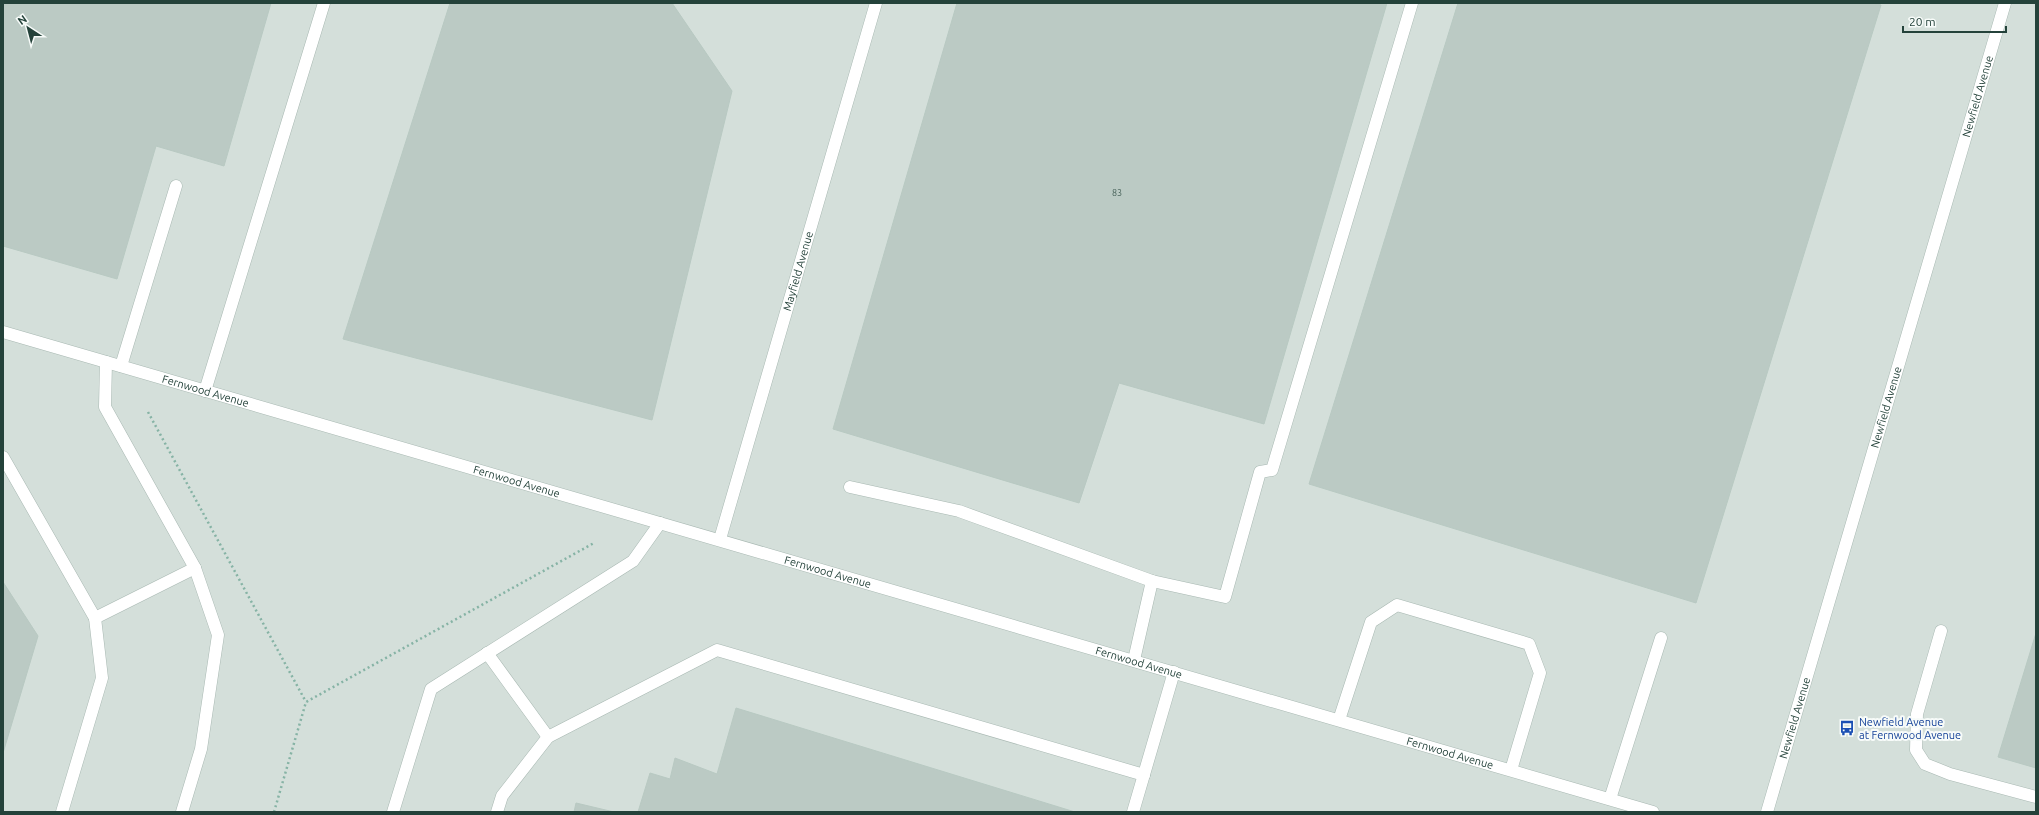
<svg xmlns="http://www.w3.org/2000/svg" width="2039" height="815" viewBox="0 0 2039 815" font-family="Ubuntu,sans-serif">
<style>
.built{fill:#d4dfda}
.building{fill:#bbcac4;stroke:#b8c9c2}
.lines{fill:none;stroke-linecap:round;stroke-linejoin:round}
.minor-casing{stroke:#a8b8b2;stroke-width:13}
.path{stroke:#86b3a5;stroke-width:2.5;stroke-dasharray:2 3;stroke-linecap:butt}
.minor{stroke:#fff;stroke-width:12}
.labels{text-anchor:middle;dominant-baseline:central;stroke-width:4;stroke-linejoin:round;paint-order:stroke}
.number-label{font-size:9px;fill:#4a645c}
.street-label{font-size:11px;fill:#24423a;stroke:#f7fbf9}
.transit-label{font-size:11px;fill:#164399;stroke:#f7fbf9;text-anchor:start}
</style>
<rect width="100%" height="100%" fill="#e6efeb"/>
<rect class="built" x="3" y="3" width="2033" height="809"/>
<g class="building">
<polygon points="3,3 271,3 224,166 156,146 117,279 3,246"/>
<polygon points="450,3 672,3 732,91 652,420 343,339"/>
<polygon points="957,3 1387,3 1264,424 1119,383 1079,503 833,429"/>
<polygon points="1458,3 1873,3 1881,5 1696,603 1309,484"/>
<polygon points="3,582 38,636 3,753"/>
<polygon points="2036,633 2036,768 1998,757"/>
<polygon points="736,708 1075,812 638,812 650,773 670,779 675,758 717,774"/>
<polygon points="576,803 614,812 574,812"/>
</g>
<g class="lines">
<g class="minor-casing">
<g id="minor">
<path id="s1" d="M3,332L1653,812"/>
<polyline points="106,362 105,407 195,568 218,635 201,749 182,812"/>
<polyline points="121,366 176,186"/>
<polyline points="205,391 324,3"/>
<polyline points="3,457 95,618 195,568"/>
<polyline points="850,487 959,511 1152,581 1134,660"/>
<path id="s2" d="M720,539L876,3"/>
<polyline points="1152,581 1225,597 1260,472 1272,470 1412,3"/>
<polyline points="1941,631 1917,714 1916,750 1925,764 1950,774 2036,797"/>
<polyline points="487,653 548,737 717,650 1144,775"/>
<polyline points="1339,720 1371,622 1397,605 1529,644 1540,673 1511,770"/>
<polyline points="1610,799 1661,638"/>
<polyline points="62,812 102,678 95,618"/>
<polyline points="393,812 431,689 633,561 660,523"/>
<polyline points="497,812 502,796 548,737"/>
<polyline points="1133,812 1174,672"/>
<path id="s3" d="M1767,812L2005,3"/>
</g>
</g>
<g class="path">
<polyline points="148,412 306,702"/>
<polyline points="274,812 306,702 594,543"/>
</g>
<use href="#minor" class="minor"/>
</g>
<defs>
<g id="bus-bare" transform="scale(1.2)"><path d="M-5-6H5V4H4V6H2V4H-2V6H-4V4H-5ZM-3.5-4V0h7V-4ZM-3.5 1.2v1.5H-2V1.2ZM2 1.2v1.5H3.5V1.2Z" fill="#1a4fb4" stroke="#f7fbf9" stroke-width="2.5" paint-order="stroke"/></g>
</defs>
<g fill-rule="evenodd">
<use href="#bus-bare" x="1847" y="728"/>
</g>
<g class="labels">
<g class="number-label">
<text x="1117" y="193">83</text>
</g>
<g class="street-label">
<text stroke="none"><textPath href="#s3" startOffset="746">Newfield Avenue</textPath></text>
<text stroke="none"><textPath href="#s2" startOffset="279">Mayfield Avenue</textPath></text>
<text stroke="none"><textPath href="#s1" startOffset="211">Fernwood Avenue</textPath></text>
<text stroke="none"><textPath href="#s3" startOffset="422">Newfield Avenue</textPath></text>
<text stroke="none"><textPath href="#s1" startOffset="535">Fernwood Avenue</textPath></text>
<text stroke="none"><textPath href="#s1" startOffset="859">Fernwood Avenue</textPath></text>
<text stroke="none"><textPath href="#s1" startOffset="1183">Fernwood Avenue</textPath></text>
<text stroke="none"><textPath href="#s3" startOffset="98">Newfield Avenue</textPath></text>
<text stroke="none"><textPath href="#s1" startOffset="1507">Fernwood Avenue</textPath></text>
</g>
<g class="transit-label">
<text x="1859" y="722">Newfield Avenue<tspan x="1859" dy="13">at Fernwood Avenue</tspan></text>
</g>
</g>
<rect width="2039" height="815" fill="none" stroke="#24423a" stroke-width="8"/>
<g transform="translate(28 28) rotate(324)" stroke="#f7fbf9" stroke-width="3" paint-order="stroke">
<path d="M0-3L7 15L0 10L-7 15Z" fill="#24423a"/>
<text y="-6" font-size="11" font-weight="bold" text-anchor="middle" fill="#24423a">N</text>
</g>
<path d="M1903 26v6h103v-6" fill="none" stroke="#24423a" stroke-width="2"/>
<text x="1909" y="26" font-size="12" fill="#24423a" stroke="#f7fbf9" stroke-width="3" paint-order="stroke">20 m</text>
</svg>
